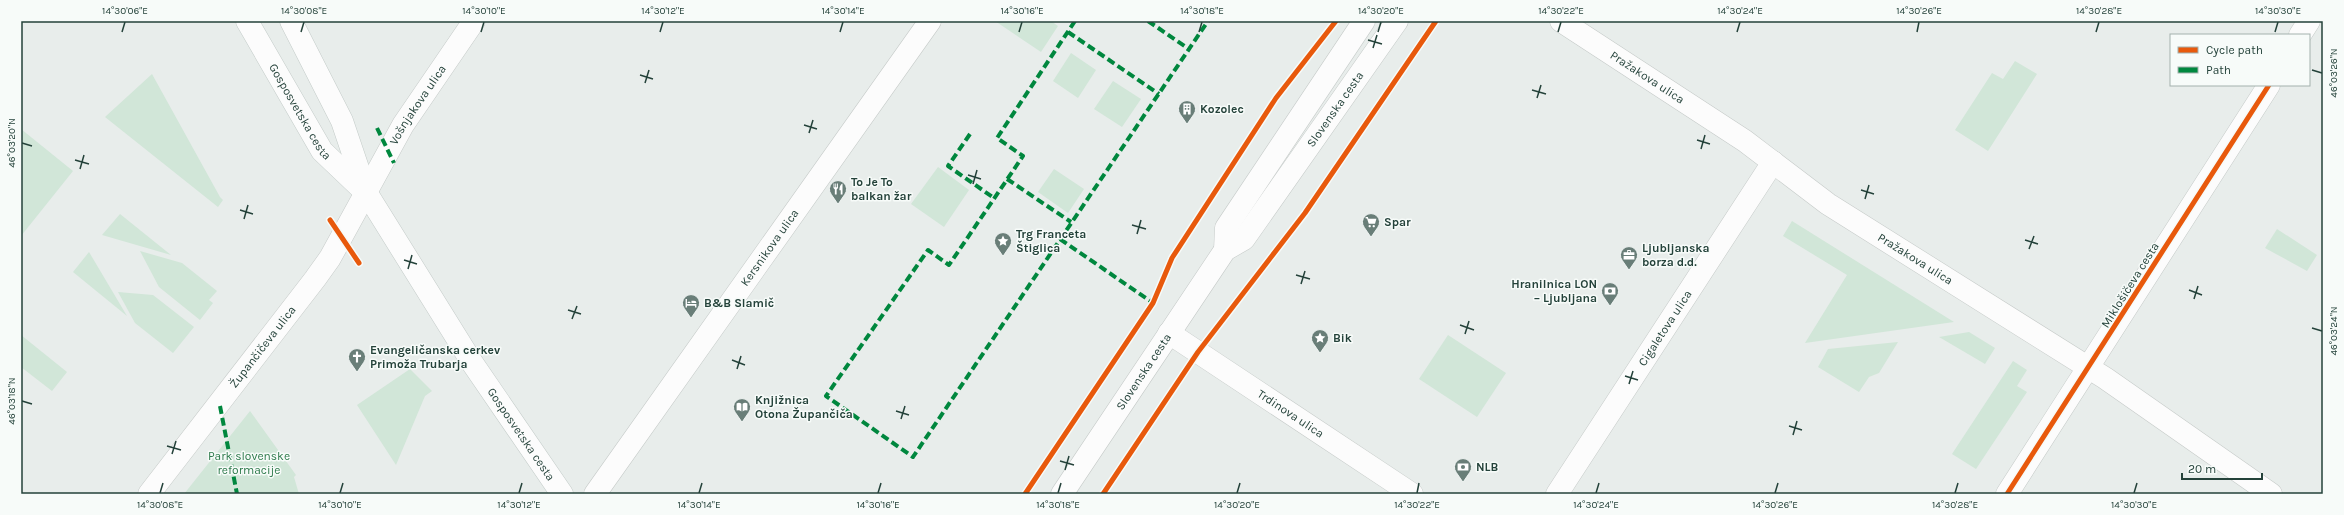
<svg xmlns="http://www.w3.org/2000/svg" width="2344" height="515" viewBox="0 0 2344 515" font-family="Karla,sans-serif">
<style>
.green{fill:#d1e6d8}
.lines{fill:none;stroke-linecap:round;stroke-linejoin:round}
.minor-casing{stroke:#c5cac8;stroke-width:23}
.tertiary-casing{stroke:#c5cac8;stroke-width:23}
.secondary-casing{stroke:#c3cbc8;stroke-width:23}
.minor{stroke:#fcfcfc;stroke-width:22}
.tertiary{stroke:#fcfcfc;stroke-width:22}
.secondary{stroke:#fcfcfc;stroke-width:22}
.quiet{stroke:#00873e;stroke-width:4;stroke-dasharray:8 4;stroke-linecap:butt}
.cycleway-casing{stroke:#f7fbf9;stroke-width:8}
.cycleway{stroke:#e8590c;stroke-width:5}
.ticks{fill:none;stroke:#24423a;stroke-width:1.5}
.labels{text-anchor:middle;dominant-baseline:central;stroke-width:3;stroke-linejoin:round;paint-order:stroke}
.street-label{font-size:12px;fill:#24423a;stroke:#f7fbf9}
.poi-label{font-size:12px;font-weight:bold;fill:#24423a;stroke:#f7fbf9;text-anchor:start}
.park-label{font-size:12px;fill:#2d7a4b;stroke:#f7fbf9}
.neatline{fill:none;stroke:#24423a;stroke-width:1.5}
.ticks-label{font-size:10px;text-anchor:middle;fill:#24423a}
</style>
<rect width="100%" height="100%" fill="#e8edeb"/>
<g class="green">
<polygon points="995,21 1051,21 1058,26 1041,52"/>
<polygon points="1071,53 1096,70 1078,98 1053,81"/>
<polygon points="2015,61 2037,74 1988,151 1955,130 1992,73 2003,79"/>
<polygon points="152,74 220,197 223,200 218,207 105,117"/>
<polygon points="1113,81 1141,99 1122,127 1094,109"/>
<polygon points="21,129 73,171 21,236"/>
<polygon points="938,167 969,190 944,227 911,204"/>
<polygon points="1054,169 1084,189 1068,213 1038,192"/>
<polygon points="120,214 171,255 102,235"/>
<polygon points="1792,221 1954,322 1805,343 1847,275 1783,236"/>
<polygon points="2277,229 2317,255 2307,271 2265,248"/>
<polygon points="140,251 182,263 217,291 209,300 213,303 200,320 159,287"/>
<polygon points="89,252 127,316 73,272"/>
<polygon points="118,292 153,295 194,327 173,353 135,323"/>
<polygon points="1969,332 1995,348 1985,364 1939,337"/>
<polygon points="21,335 67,372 52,391 21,367"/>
<polygon points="1448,335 1506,373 1477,417 1419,379"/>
<polygon points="1898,342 1879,373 1869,377 1859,392 1818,367 1828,349"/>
<polygon points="2013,361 2027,370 2017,386 2027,392 1976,469 1952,454"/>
<polygon points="410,369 432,391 425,396 396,465 357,405"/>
<polygon points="250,411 296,475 294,477 299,494 184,494"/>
</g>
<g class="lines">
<g class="minor-casing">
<g id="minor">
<path id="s1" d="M1561,21L1745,141L1828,204L2105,378L2271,494"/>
<polyline points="2300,35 2309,21"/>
<path id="s2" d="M1169,333L1412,494"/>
<path id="s3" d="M149,494L315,279L330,258L403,125L474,21"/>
<path id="s4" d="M595,494L930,21"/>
<path id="s5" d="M1557,494L1773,162"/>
<polyline points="2007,494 2269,85"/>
</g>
</g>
<g class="tertiary-casing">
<g id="tertiary">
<polyline points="1225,250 1226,228 1364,21"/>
<path id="s6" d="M1062,494L1225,250L1244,239L1397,21"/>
</g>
</g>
<g class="secondary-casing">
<g id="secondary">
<path id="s7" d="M247,21L322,151L363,190"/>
<path id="s8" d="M291,21L342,121L366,192L473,364L562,494"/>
</g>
</g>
<use href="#minor" class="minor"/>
<use href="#tertiary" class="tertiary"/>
<use href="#secondary" class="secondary"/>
<g class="quiet">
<polyline points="1075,21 997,138 1023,156 949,265 928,250 826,396 913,457 1208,21"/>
<polyline points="1148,21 1189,49"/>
<polyline points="1068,32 1159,94"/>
<polyline points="377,128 394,163"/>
<polyline points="970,134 948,166 994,198"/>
<polyline points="1007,179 1071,222"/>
<polyline points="1060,239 1153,303"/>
<polyline points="220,406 237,494"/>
</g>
<g class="cycleway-casing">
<g id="cycleway">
<polyline points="330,220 359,263"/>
<polyline points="1025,494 1153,303 1172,258 1276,98 1336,21"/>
<polyline points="1103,494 1198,352 1305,213 1436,21"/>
<polyline points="2007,494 2269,85"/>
</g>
</g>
<use href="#cycleway" class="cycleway"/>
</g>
<path class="ticks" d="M122,32L125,22M301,32L304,22M481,32L484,22M660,32L663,22M840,32L843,22M1019,32L1022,22M1199,32L1202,22M1378,32L1381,22M1558,32L1561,22M1737,32L1740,22M1917,32L1919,22M2096,32L2099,22M2275,32L2278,22M1368,40L1382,44M1373,48L1377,35M2312,70L2322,73M640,75L653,79M645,83L649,70M1532,90L1546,94M1537,98L1541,85M804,125L817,129M809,133L813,120M1697,140L1710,144M22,143L32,146M1701,149L1705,135M75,160L89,164M80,169L84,155M968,175L981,179M973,184L977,170M1861,190L1874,194M1865,199L1869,185M240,210L253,214M244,219L248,205M1132,225L1146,229M1137,234L1141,220M2025,240L2038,244M2029,249L2034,236M404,260L417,264M408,269L412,255M1296,275L1310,279M1301,284L1305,271M2189,290L2202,295M2194,299L2198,286M568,310L581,314M572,319L577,306M1460,325L1474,330M2312,328L2322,331M1465,334L1469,321M732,360L745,365M737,369L741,356M1625,376L1638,380M1629,384L1633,371M22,401L32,404M896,411L909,415M901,419L905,406M1789,426L1802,430M1793,435L1797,421M167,446L181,450M172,454L176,441M1060,461L1074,465M1065,470L1069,456M160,493L163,483M340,493L343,483M519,493L522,483M699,493L702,483M878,493L881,483M1058,493L1061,483M1237,493L1240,483M1417,493L1419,483M1596,493L1599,483M1775,493L1778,483M1955,493L1958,483M2134,493L2137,483"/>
<defs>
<g id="building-pin" transform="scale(0.9)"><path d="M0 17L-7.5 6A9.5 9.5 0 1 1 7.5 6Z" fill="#697e78" stroke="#f7fbf9"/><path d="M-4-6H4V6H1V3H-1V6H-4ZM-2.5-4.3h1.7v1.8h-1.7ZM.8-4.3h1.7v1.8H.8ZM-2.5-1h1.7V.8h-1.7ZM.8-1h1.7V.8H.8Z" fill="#fff"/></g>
<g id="restaurant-pin" transform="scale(0.9)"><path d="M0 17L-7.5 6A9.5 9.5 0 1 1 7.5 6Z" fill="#697e78" stroke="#f7fbf9"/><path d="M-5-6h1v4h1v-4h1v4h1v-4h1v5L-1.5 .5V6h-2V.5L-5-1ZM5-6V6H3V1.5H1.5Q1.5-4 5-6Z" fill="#fff"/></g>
<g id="supermarket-pin" transform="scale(0.9)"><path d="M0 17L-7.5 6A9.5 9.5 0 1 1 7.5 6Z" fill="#697e78" stroke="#f7fbf9"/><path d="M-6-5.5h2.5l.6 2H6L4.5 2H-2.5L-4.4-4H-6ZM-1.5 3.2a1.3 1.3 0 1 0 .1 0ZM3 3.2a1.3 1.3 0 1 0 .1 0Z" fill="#fff"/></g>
<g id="sight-pin" transform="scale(0.9)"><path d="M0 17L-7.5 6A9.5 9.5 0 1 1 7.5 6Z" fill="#697e78" stroke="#f7fbf9"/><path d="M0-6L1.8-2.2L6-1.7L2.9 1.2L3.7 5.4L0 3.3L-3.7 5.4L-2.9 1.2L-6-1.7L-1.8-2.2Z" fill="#fff"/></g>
<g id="office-pin" transform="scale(0.9)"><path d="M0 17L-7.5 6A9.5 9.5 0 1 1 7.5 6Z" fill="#697e78" stroke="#f7fbf9"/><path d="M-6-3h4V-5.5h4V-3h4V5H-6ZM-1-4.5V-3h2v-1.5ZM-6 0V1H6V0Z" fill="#fff"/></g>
<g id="bank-pin" transform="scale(0.9)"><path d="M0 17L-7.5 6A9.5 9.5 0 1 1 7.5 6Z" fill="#697e78" stroke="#f7fbf9"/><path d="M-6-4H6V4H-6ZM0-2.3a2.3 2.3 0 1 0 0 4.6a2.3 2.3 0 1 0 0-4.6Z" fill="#fff"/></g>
<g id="hotel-pin" transform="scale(0.9)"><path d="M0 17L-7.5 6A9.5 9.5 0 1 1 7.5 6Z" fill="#697e78" stroke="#f7fbf9"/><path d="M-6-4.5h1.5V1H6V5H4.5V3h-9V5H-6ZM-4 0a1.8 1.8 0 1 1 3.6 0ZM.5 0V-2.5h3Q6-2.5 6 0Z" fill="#fff"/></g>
<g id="church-pin" transform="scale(0.9)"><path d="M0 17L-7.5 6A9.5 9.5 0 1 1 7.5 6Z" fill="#697e78" stroke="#f7fbf9"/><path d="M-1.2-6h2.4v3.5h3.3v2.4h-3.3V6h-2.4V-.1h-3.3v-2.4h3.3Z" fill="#fff"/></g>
<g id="library-pin" transform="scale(0.9)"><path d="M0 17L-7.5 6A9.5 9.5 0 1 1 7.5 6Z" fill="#697e78" stroke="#f7fbf9"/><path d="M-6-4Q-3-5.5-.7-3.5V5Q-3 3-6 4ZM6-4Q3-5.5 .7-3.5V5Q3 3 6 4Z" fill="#fff"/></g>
</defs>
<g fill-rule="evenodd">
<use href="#building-pin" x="1187" y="109"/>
<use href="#restaurant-pin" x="838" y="189"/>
<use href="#supermarket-pin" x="1371" y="222"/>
<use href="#sight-pin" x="1003" y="241"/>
<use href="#office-pin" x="1629" y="255"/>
<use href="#bank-pin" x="1610" y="291"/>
<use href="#hotel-pin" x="691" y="303"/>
<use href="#sight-pin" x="1320" y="338"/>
<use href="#church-pin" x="357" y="357"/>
<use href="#library-pin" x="742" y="407"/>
<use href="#bank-pin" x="1463" y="467"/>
</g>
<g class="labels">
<g class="street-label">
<text stroke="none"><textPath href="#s1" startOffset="103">Pražakova ulica</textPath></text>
<text stroke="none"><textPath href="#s3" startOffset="474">Vošnjakova ulica</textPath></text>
<text stroke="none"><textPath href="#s6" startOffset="474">Slovenska cesta</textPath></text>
<text stroke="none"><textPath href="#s7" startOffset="105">Gosposvetska cesta</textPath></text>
<text stroke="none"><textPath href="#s4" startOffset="302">Kersnikova ulica</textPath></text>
<text stroke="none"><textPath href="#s1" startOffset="427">Pražakova ulica</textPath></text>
<text transform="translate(2130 285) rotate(-58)">Miklošičeva cesta</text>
<text stroke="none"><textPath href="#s5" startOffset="198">Cigaletova ulica</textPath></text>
<text stroke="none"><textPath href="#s3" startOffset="186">Župančičeva ulica</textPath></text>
<text stroke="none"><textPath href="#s6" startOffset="147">Slovenska cesta</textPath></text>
<text stroke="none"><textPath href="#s2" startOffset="146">Trdinova ulica</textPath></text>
<text stroke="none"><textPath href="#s8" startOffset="475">Gosposvetska cesta</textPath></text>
</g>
<g class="poi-label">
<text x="1200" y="109">Kozolec</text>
<text x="851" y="182">To Je To<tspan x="851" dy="14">balkan žar</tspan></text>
<text x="1384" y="222">Spar</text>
<text x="1016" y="234">Trg Franceta<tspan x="1016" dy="14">Štiglica</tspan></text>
<text x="1642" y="248">Ljubljanska<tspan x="1642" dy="14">borza d.d.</tspan></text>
<text x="1597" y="284" text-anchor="end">Hranilnica LON<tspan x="1597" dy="14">– Ljubljana</tspan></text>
<text x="704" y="303">B&amp;B Slamič</text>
<text x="1333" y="338">Bik</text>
<text x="370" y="350">Evangeličanska cerkev<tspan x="370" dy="14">Primoža Trubarja</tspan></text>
<text x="755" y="400">Knjižnica<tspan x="755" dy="14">Otona Župančiča</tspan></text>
<text x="1476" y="467">NLB</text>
</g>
<g class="park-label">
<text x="249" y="456">Park slovenske<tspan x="249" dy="14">reformacije</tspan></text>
</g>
</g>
<rect width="2344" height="515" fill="none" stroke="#f7fbf9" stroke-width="44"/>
<rect x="2170" y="34" width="140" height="52" fill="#f7fbf9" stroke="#a3b1ad"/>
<rect x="2178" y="47" width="20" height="6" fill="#e8590c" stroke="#a3b1ad"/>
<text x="2206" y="54" font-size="12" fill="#24423a">Cycle path</text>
<rect x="2178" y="67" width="20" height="6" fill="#00873e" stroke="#a3b1ad"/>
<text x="2206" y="74" font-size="12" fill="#24423a">Path</text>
<path d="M2182 473v6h80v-6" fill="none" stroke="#24423a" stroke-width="2"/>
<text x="2188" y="473" font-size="12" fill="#24423a" stroke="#f7fbf9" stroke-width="3" paint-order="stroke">20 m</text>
<rect x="22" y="22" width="2300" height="471" class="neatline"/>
<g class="ticks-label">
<text x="125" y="14">14°30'06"E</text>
<text x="304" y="14">14°30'08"E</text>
<text x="484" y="14">14°30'10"E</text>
<text x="663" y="14">14°30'12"E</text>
<text x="843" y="14">14°30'14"E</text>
<text x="1022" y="14">14°30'16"E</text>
<text x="1202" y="14">14°30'18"E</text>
<text x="1381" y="14">14°30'20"E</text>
<text x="1561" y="14">14°30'22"E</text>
<text x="1740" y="14">14°30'24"E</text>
<text x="1919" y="14">14°30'26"E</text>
<text x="2099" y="14">14°30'28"E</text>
<text x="2278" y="14">14°30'30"E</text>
<text transform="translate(2333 73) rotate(-90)" y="4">46°03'26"N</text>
<text transform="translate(11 143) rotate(-90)" y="4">46°03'20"N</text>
<text transform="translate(2333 331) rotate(-90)" y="4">46°03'24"N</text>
<text transform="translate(11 401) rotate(-90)" y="4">46°03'18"N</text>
<text x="160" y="508">14°30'08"E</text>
<text x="340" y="508">14°30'10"E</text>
<text x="519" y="508">14°30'12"E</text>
<text x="699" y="508">14°30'14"E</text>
<text x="878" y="508">14°30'16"E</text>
<text x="1058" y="508">14°30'18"E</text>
<text x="1237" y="508">14°30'20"E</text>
<text x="1417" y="508">14°30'22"E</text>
<text x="1596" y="508">14°30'24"E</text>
<text x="1775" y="508">14°30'26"E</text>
<text x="1955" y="508">14°30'28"E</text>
<text x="2134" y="508">14°30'30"E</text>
</g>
</svg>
